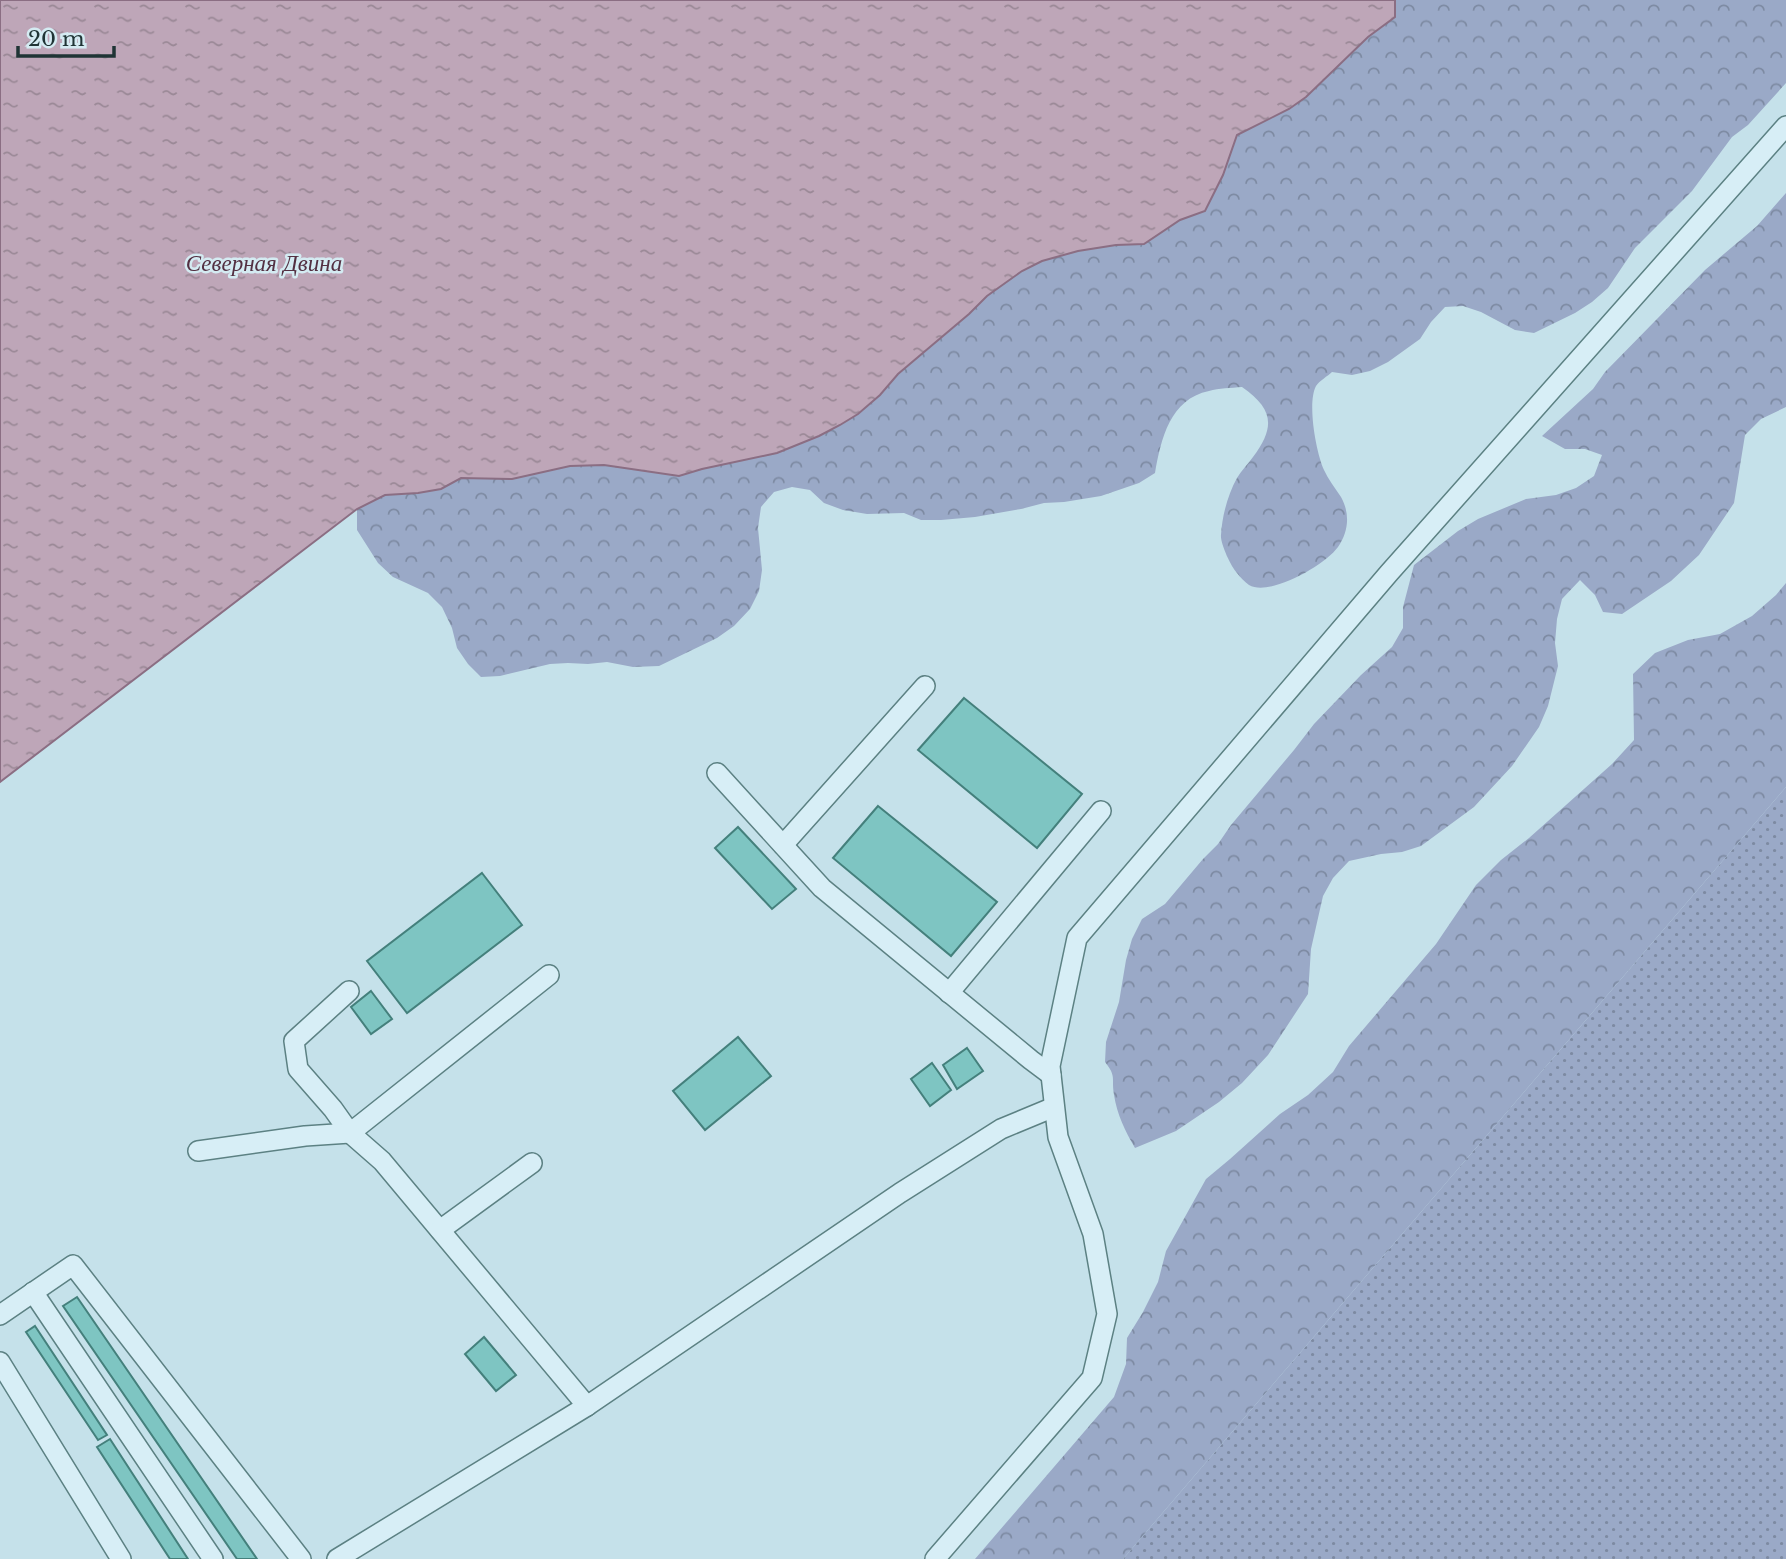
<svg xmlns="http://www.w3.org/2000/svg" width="1786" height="1559" viewBox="0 0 1786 1559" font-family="'Libre Baskerville',serif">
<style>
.grass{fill:url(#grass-dots)}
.forest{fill:url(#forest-crowns)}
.water{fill:url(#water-ripples);stroke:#8b6e83;stroke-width:2}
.building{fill:#7ec5c2;stroke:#44807c;stroke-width:2}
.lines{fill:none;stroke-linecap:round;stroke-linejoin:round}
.service-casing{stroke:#5c8183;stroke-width:22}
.service{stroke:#d7eef6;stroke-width:19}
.labels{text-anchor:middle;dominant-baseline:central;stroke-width:5;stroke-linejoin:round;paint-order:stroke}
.water-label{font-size:23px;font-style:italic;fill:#533042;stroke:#d4ebf2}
</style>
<defs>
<pattern id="grass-dots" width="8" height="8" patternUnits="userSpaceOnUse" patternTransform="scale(1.75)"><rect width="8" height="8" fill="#9aa9c7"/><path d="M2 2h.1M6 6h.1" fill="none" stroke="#7d8aa2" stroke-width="1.8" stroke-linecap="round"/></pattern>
<pattern id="forest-crowns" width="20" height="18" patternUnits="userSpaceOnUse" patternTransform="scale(1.75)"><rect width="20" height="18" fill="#9aa9c7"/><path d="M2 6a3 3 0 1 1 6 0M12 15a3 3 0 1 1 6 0" fill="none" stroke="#7d8aa2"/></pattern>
<pattern id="water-ripples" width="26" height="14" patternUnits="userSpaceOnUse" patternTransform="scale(1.75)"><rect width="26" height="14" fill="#bea6b8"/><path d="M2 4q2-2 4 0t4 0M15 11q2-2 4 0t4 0" fill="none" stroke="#9a8896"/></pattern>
</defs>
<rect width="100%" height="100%" fill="#c5e1ea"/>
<polygon class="grass" points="1786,787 1786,1559 1123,1559"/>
<g class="forest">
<path d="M1395,0H1786V83L1748,125L1732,137L1692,191L1635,248L1608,288L1592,302L1575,313L1534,333L1515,330L1481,312L1463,306L1445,307L1431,322L1420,339L1388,362L1370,371L1352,375L1332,372C1328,376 1319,381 1316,386C1307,403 1316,452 1324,470C1328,479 1335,488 1341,497C1350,513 1349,531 1338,547C1325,565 1270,597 1249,585C1245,582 1240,577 1237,573C1231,567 1220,543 1221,535C1222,516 1228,494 1237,478C1241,471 1248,464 1253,457C1276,426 1273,409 1242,387C1231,388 1219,388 1209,391C1170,399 1161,439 1155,473L1139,483L1101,496L1064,502L1044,503L1021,509L975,517L941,520H921L904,513L867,514L843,510L824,503L810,490L792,487L774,492L761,507L758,528L762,570L759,591L750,609L734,626L717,638L659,666L633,667L607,662L588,664L568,663L550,664L500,676L481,677L468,664L457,648L452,628L442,607L428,593L393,577L378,563L357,530V509L385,495L418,493L441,489L461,478L512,479L570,466L605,465L679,476L702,469L777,453L819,436L840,425L858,414L880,395L898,374L969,314L987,296L1022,271L1042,261L1078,251L1116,245L1144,244L1180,220L1205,211L1223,175L1237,135L1306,97L1368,37L1395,17Z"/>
<path d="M1786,193V407L1761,419L1745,435L1734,503L1699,555L1671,581L1622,614L1603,612L1595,595L1580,580L1562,599L1557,619L1555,643L1558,666L1548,706L1539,727L1512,766L1474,807L1421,846L1402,852L1381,854L1349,861L1333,878L1323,896L1311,949L1308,994L1268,1055L1242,1083L1219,1102L1176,1131L1135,1148C1125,1131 1117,1114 1114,1095C1111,1078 1117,1077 1105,1062L1106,1042L1119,1002L1126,960L1132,939L1142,919L1165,904L1203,859L1218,844L1231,825L1294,750L1314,724L1361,675L1392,647L1403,628V607L1414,565L1458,531L1478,519L1526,499L1556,495L1576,488L1594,476L1602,455L1585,449H1565L1542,436L1593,389L1605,372L1705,270L1757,226Z"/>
<polygon points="1786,583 1786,787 1123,1559 975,1559 1114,1397 1126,1364 1127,1338 1143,1312 1158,1282 1166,1251 1206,1179 1230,1159 1280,1114 1308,1095 1333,1072 1349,1046 1436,944 1476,885 1501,860 1529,838 1612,764 1634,740 1633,674 1655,653 1688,640 1720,634 1752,616 1776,595"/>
</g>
<polygon class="water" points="0,0 1395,0 1395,17 1368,37 1306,97 1289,109 1237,135 1223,175 1205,211 1180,220 1144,244 1116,245 1078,251 1042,261 1022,271 987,296 969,314 898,374 880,395 858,414 840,425 819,436 777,453 702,469 679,476 604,465 570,466 512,479 461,478 441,489 418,493 385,495 357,509 0,782"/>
<g class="building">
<polygon points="964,698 1082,794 1037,848 918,750"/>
<polygon points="878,806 997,902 951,956 833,858"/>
<polygon points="738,827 796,889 772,909 715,848"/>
<polygon points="482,873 522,925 407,1013 367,961"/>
<polygon points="371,991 392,1019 371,1034 351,1007"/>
<polygon points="738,1037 771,1076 705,1130 673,1091"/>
<polygon points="967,1048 983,1071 957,1089 943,1065"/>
<polygon points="932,1063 951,1090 930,1106 911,1079"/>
<polygon points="77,1297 257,1559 237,1559 63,1306"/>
<polygon points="35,1326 107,1435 98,1440 26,1332"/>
<polygon points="484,1337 516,1375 496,1391 465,1354"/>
<polygon points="110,1439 188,1559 170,1559 97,1447"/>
</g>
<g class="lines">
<g class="service-casing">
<g id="service">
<polyline points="717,773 822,888 1031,1060 1051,1075"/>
<polyline points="783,845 925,686"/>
<polyline points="549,975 350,1133 382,1161 587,1406"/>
<polyline points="349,991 294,1041 298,1069 333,1109 350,1133"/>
<polyline points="949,993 1101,811"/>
<polyline points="198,1151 305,1136 350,1133"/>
<polyline points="440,1230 532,1163"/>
<polyline points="33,1292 213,1559"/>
<polyline points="0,1315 73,1265 301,1559"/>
<polyline points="0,1362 121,1559"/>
<polyline points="337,1559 587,1406 900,1193 1001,1129 1054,1107"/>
<polyline points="935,1559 1092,1378 1107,1314 1093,1234 1058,1137 1050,1066 1077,938 1389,573 1786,126"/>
</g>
</g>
<use href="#service" class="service"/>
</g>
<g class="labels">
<g class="water-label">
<text x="264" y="263">Северная Двина</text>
</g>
</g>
<path d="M18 46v10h96v-10" fill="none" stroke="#1f3435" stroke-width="3.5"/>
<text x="28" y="46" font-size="21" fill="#1f3435" stroke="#d4ebf2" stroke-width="5" paint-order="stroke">20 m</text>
</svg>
